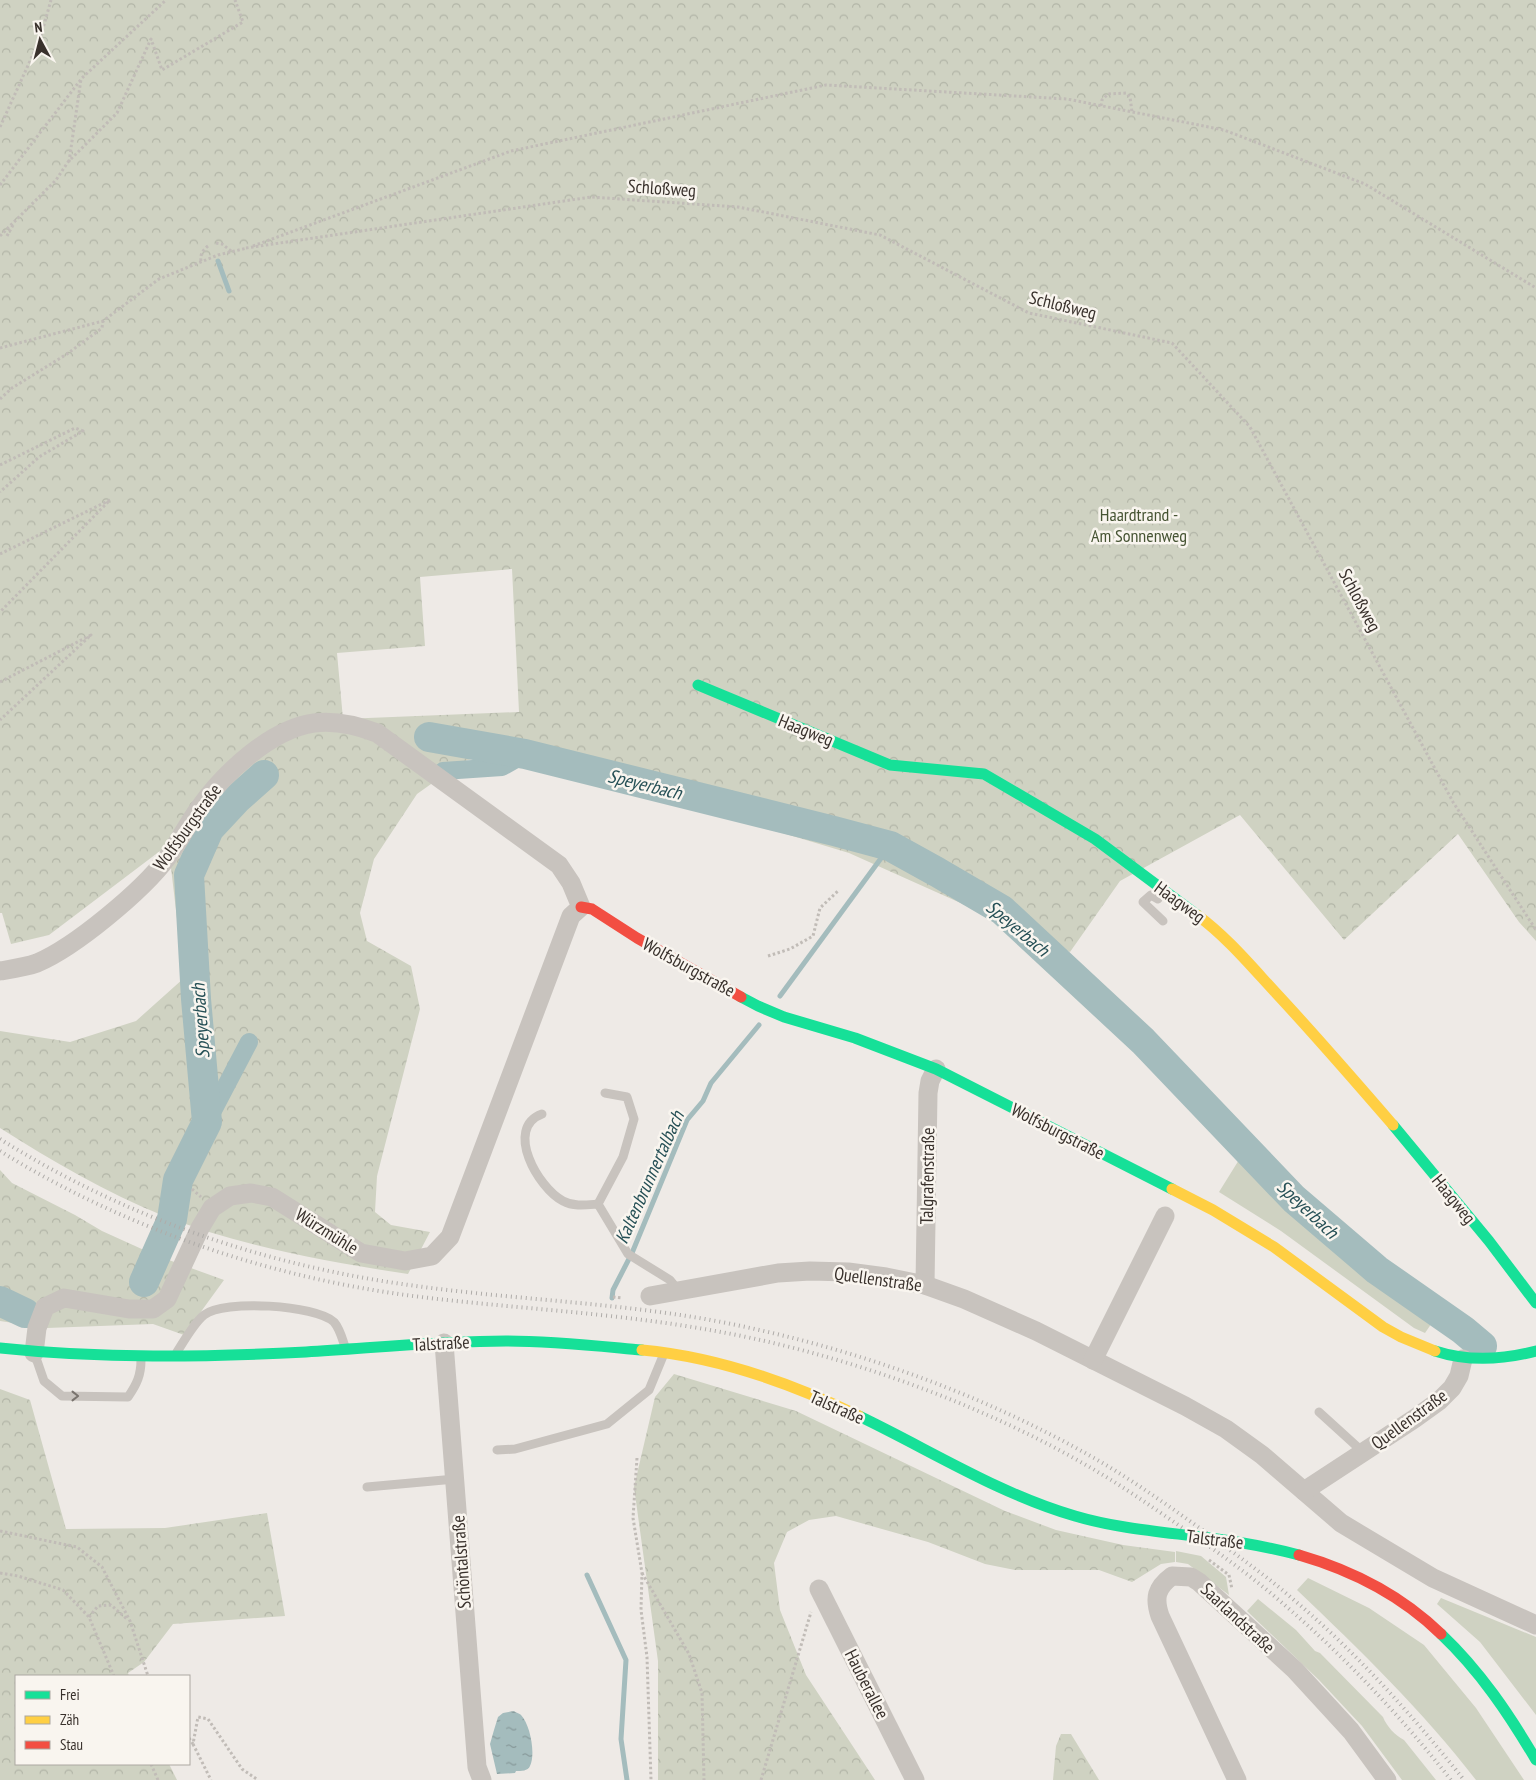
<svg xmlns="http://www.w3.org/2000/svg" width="1536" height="1780" viewBox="0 0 1536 1780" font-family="'PT Sans Narrow',sans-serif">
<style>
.green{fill:#cfd2c2}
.forest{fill:url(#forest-crowns);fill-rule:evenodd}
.water{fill:url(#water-ripples)}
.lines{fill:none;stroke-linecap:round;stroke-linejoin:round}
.stream{stroke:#a4bcbd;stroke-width:5}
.canal{stroke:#a4bcbd;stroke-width:18}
.river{stroke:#a4bcbd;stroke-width:30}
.path{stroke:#c1bcb7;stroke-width:3;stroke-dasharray:2.5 2.5;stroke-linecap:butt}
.lane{stroke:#c8c3be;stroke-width:9}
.street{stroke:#c8c3be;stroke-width:19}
.fast{stroke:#16e098;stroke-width:11}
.slow{stroke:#ffcf43;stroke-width:11}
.jam{stroke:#f24e42;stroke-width:11}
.rail{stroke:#afaca9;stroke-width:4;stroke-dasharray:1 4;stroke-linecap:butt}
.oneway{stroke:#79736e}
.labels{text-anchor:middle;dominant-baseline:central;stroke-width:5;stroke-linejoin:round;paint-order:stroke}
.street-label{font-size:18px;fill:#39312c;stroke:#f9f5ef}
.park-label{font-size:18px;fill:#465433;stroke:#f9f5ef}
.water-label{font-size:19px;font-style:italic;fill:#265056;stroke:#f9f5ef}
</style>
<defs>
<pattern id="forest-crowns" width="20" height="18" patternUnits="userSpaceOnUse" patternTransform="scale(1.25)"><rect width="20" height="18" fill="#cfd2c2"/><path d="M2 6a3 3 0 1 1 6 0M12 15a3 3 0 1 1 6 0" fill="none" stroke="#b2b5a7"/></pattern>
<pattern id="water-ripples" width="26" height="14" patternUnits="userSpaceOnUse" patternTransform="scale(1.25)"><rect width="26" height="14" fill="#a4bcbd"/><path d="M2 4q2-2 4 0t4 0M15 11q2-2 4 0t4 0" fill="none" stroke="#87999a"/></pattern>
</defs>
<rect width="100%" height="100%" fill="#eeeae6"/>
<g class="green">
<polygon points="1242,1155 1308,1219 1373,1276 1436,1317 1425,1333 1414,1328 1281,1231 1219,1192"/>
<polygon points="1176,1551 1201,1556 1226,1577 1229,1595 1188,1564 1176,1562"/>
<path d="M1308,1578L1369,1608L1424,1645L1476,1708L1524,1780H1476C1423,1711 1360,1650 1297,1590Z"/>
<polygon points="1441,1598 1536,1637 1536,1715 1480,1642 1437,1604"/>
<path d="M1258,1599L1296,1630L1315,1651L1320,1653L1383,1717C1387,1727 1395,1735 1404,1740L1436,1780H1402L1362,1726L1319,1680L1247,1611Z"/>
</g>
<g class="forest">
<path d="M0,0H1536V941L1519,922L1458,834L1344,940L1240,815L1120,881L1070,952L849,853L505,749L462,762L417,794L374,859L360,913L367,941L411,966L420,1009L377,1176L375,1212L391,1225L430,1232L408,1274C327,1262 240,1246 164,1216C107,1193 52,1161 0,1128V1031L70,1042L136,1021L184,978L169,851H160L49,935L11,944L2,913H0ZM512,569L519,712L343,719L337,653L425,646L420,577Z"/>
<polygon points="0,1170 12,1183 75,1215 102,1231 155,1255 224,1280 184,1335 153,1324 47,1328 0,1321"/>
<polygon points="674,1374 796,1411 1005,1511 1056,1530 1123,1545 1175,1552 1175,1562 1161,1564 1132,1582 1099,1570 1015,1570 985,1564 928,1542 836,1516 809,1520 787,1532 774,1563 780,1610 806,1675 875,1780 658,1780 658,1661 634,1487 655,1397"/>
<polygon points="0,1389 30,1400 66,1529 165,1528 267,1513 285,1616 173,1624 144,1662 128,1673 129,1676 16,1676 16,1764 169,1764 177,1780 0,1780"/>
<polygon points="1061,1734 1071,1734 1099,1780 1053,1780 1056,1746"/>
</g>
<path class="water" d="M514,1711C515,1712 520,1714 521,1715C530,1724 536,1754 530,1766C528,1771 521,1771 516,1771L515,1773L497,1774L490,1744L494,1730L498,1717L503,1713Z"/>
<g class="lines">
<g class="stream">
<polyline points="218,261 229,291"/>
<polyline points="780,996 890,846"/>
<polyline points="612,1298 613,1290 632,1253 687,1120 703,1101 711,1083 759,1025"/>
<polyline points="587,1575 626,1660 621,1739 627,1780"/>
</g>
<g class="canal">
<polyline points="443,771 502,767 525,754"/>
<polyline points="207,1122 249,1042"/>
</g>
<g class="river">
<polyline points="429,737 525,754 834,831 890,846 937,872 1002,910 1143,1041 1294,1199 1377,1270 1463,1330 1482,1346"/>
<polyline points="144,1282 172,1219 178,1180 207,1122 196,999 189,875 209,829 237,799 264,775"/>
<polyline points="0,1301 25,1313"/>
</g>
<g class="path">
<polyline points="1101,106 1102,100 1108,94 1126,93 1130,97 1132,112"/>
<polyline points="0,127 40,39 51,0"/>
<polyline points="69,162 81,79"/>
<polyline points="0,185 82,78 166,0"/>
<polyline points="0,236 56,180 68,162 117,113 151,39 162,70 243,22 235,0"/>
<polyline points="7,236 13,225"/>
<polyline points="216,243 222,244 231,251"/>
<polyline points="253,246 511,151 826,85 1067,99 1224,130 1365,184 1536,288"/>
<polyline points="246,248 591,197 738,207 880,235 1029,313 1172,343 1250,427 1453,802 1536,930"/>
<path d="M201,261C200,254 203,250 208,246"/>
<polyline points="0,348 103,321 159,279 218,255 247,248"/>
<polyline points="0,399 12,388 67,354 102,328 103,321"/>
<polyline points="0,465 75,428 83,431 39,457 0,492"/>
<polyline points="0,554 110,500 0,612"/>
<polyline points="0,682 91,635 0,720"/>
<polyline points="768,956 790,949 813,936 820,908 839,890"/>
<polyline points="192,1189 201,1197"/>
<polyline points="613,1297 622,1298"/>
<polyline points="637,1458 633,1518 642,1573 641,1610 647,1657 651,1780"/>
<polyline points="0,1531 77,1547 102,1567 130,1621 148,1676"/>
<polyline points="1209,1560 1229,1575 1232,1589"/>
<polyline points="0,1573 18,1576 63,1590 89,1617 114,1676"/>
<polyline points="642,1573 689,1654 702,1693 704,1780"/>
<polyline points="89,1617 98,1606 111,1605 128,1620"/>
<polyline points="189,1738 193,1744 198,1717 208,1719 242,1769 258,1780"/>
<polyline points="193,1744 211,1780"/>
<polyline points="151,1764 158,1780"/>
<polyline points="761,1780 811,1612"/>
</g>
<g class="lane">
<polyline points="1158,899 1151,895 1143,902 1163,921"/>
<polyline points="605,1093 627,1097 634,1119 623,1157 598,1204 628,1254 670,1280 678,1290"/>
<path d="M542,1114C504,1128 538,1188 563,1201C574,1207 586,1205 598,1204"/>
<path d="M177,1352C184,1341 194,1323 204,1315C224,1299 315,1305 334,1322C340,1329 342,1338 345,1347"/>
<path d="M35,1355L44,1381L62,1396L128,1397C137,1384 141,1375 141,1360"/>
<polyline points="1319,1412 1363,1452"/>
<polyline points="497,1450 515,1449 607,1424 649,1390 663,1356"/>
<polyline points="367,1487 455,1479"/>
</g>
<g class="street">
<path d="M0,971C12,969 26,967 37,963C75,947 142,891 167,858C179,842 188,823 200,807C224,773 271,729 314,723C336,720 356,725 377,733L559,865L571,883L581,907L571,916L450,1237L432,1256L405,1261L361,1253L272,1197L251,1193L230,1196L212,1208L200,1228L167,1299L153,1309H129L64,1298L45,1307L37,1328L34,1353"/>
<polyline points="925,1285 928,1093 930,1081 936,1069"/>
<polyline points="650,1296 778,1273 810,1271 848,1272 886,1277 925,1285 964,1299 1036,1331 1185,1406 1226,1429 1262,1455 1341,1523 1433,1578 1536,1625"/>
<polyline points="444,1343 477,1767 482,1780"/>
<polyline points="1093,1360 1165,1216"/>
<polyline points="1304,1491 1414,1419 1439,1401 1452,1388 1459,1376 1463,1359"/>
<polyline points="819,1589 915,1780"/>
<path d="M1237,1780L1160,1616C1154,1598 1156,1588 1172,1576L1191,1577L1199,1582L1295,1670L1351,1731L1387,1780"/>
</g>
<g class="fast">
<polyline points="698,685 890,765 984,774 1095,839 1197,915"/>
<polyline points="741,997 758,1006 784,1017 855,1038 936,1069 1172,1189"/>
<polyline points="1393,1125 1489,1241 1536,1303"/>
<path d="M0,1348C102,1359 204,1357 306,1352C373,1348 439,1341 506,1341C552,1341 597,1346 642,1350"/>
<path d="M1435,1351C1469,1362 1502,1360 1536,1351"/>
<path d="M859,1416C930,1450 999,1494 1075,1516C1119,1529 1165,1532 1210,1538C1240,1542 1269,1547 1299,1555"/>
<path d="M1441,1634C1480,1671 1509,1714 1536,1760"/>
</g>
<g class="slow">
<path d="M1197,915C1227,937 1251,966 1276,993C1316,1036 1355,1081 1393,1125"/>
<polyline points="1172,1189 1213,1210 1274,1247 1383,1327 1401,1337 1435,1351"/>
<path d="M642,1350C718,1357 791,1383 859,1416"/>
</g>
<g class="jam">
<polyline points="581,907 592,909 637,938 741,997"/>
<path d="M1299,1555C1351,1570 1402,1596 1441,1634"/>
</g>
<g class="rail">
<path d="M0,1139C124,1217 264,1265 409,1285C507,1299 607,1302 705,1319C844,1344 984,1393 1106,1465C1144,1488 1180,1514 1215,1539C1242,1559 1269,1578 1294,1600C1357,1653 1413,1716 1464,1780"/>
<path d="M0,1151C124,1228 268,1277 413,1296C508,1308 603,1312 698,1328C834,1350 984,1403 1103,1475C1126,1489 1148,1504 1171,1520C1211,1547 1252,1576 1288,1608C1348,1660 1402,1718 1451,1780"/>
</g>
</g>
<defs><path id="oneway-chevron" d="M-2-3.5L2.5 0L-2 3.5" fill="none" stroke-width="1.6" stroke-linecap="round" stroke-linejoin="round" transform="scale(1.25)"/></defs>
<use class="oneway" href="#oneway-chevron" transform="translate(75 1396)"/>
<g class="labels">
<g class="street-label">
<text transform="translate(662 188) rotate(4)">Schloßweg</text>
<text transform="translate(1063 305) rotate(14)">Schloßweg</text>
<text transform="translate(1360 600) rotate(62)">Schloßweg</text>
<text transform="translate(806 730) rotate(22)">Haagweg</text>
<text transform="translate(187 827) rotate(-54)">Wolfsburgstraße</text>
<text transform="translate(1180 902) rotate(36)">Haagweg</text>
<text transform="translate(689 967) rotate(29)">Wolfsburgstraße</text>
<text transform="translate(1058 1131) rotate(27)">Wolfsburgstraße</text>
<text transform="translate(927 1176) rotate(-89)">Talgrafenstraße</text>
<text transform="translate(1454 1199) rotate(51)">Haagweg</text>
<text transform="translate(327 1231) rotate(32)">Würzmühle</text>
<text transform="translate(878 1279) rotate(8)">Quellenstraße</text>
<text transform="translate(441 1343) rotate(-3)">Talstraße</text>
<text transform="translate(837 1407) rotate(24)">Talstraße</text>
<text transform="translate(1409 1419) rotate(-36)">Quellenstraße</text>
<text transform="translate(1215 1539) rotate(7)">Talstraße</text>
<text transform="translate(461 1562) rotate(-94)">Schöntalstraße</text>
<text transform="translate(1238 1618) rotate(43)">Saarlandstraße</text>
<text transform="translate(867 1684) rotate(63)">Hauberallee</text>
</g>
<g class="park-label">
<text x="1139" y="514">Haardtrand -<tspan x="1139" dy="21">Am Sonnenweg</tspan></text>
</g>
<g class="water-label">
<text transform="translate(645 784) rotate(14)">Speyerbach</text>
<text transform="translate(1018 928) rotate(40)">Speyerbach</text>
<text transform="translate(200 1021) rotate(-94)">Speyerbach</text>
<text transform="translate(649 1177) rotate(-66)">Kaltenbrunnertalbach</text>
<text transform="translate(1308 1209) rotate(43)">Speyerbach</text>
</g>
</g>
<rect x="15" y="1675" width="175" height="90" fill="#f9f5ef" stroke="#aca7a1"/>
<rect x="25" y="1691" width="25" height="8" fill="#16e098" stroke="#aca7a1"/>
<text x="60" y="1700" font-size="15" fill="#39312c">Frei</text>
<rect x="25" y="1716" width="25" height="8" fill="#ffcf43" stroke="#aca7a1"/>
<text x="60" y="1725" font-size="15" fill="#39312c">Zäh</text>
<rect x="25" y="1741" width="25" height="8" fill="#f24e42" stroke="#aca7a1"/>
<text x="60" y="1750" font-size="15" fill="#39312c">Stau</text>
<g transform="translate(40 40) rotate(353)" stroke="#f9f5ef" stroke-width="4" paint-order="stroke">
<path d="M0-4L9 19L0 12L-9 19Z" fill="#39312c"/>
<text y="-8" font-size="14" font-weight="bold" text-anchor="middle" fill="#39312c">N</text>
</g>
</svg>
